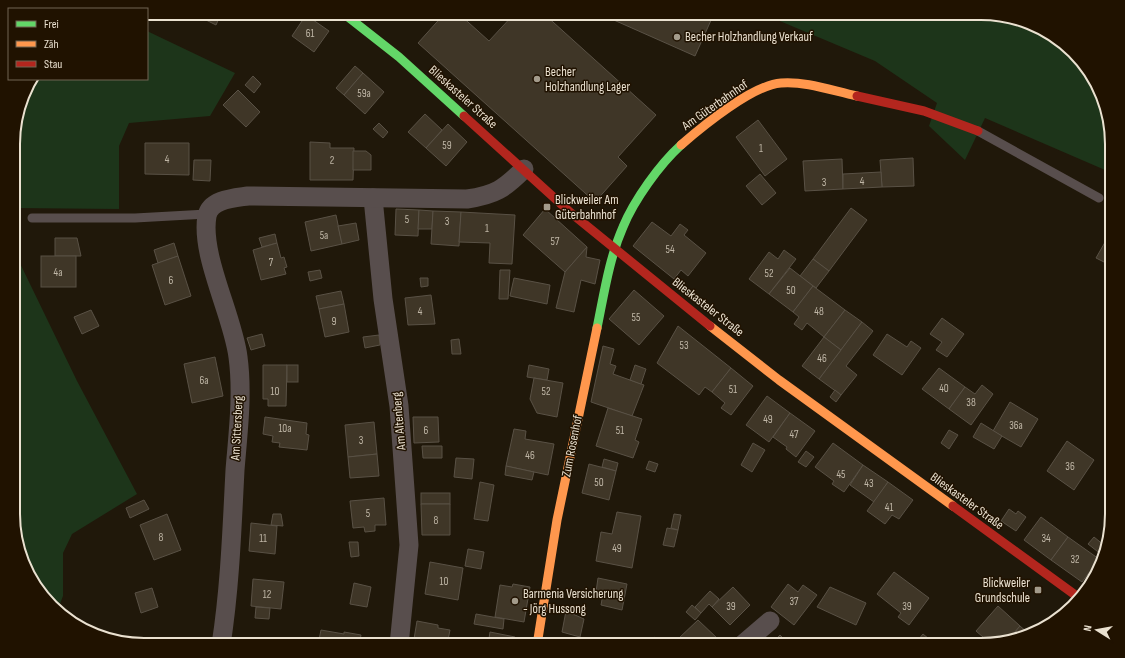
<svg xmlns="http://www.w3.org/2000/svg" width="1125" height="658" viewBox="0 0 1125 658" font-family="'Sofia Sans Condensed',sans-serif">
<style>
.green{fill:#1d351a}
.building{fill:#3f3627;stroke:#595145}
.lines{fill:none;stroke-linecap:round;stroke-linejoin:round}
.lane{stroke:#584e4d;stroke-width:9}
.street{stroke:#584e4d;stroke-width:19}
.fast{stroke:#63d668;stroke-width:9}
.slow{stroke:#ff974d;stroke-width:9}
.jam{stroke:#b3261e;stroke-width:9}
.poi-dot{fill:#a39b8b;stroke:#201200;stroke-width:1.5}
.labels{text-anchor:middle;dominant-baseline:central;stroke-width:3;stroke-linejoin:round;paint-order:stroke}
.number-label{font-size:11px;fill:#bfb6a6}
.poi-label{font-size:13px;fill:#eae1d0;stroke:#201200;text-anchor:start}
.street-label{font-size:13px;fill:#eae1d0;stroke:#201200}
.rim{fill:none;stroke:#eae1d0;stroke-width:2}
</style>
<rect width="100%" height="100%" fill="#20180a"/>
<g class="green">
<polygon points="761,13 982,13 1047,31 1094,78 1112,135 1112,173 985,118 965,160 929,126 937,103 875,61"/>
<path d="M147,31L235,73L210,116L129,123L119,146V209L14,208C14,170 8,110 32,79H147Z"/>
<polygon points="14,251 77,381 137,494 72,534 63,553 63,596 58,609 35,587 14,531"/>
</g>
<g class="building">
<polygon points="192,13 228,13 227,17 221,14 216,25"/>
<polygon points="445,13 458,13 489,41 515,13 543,13 656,115 618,157 627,166 595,202 418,43"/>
<polygon points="598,13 701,13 712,18 695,56"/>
<polygon points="306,15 329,31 314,52 292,36"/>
<polygon points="355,66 363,73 344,95 336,88"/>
<polygon points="363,73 384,92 365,114 344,95"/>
<polygon points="253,76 261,84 254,93 245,85"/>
<polygon points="238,90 260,112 246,127 223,105"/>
<polygon points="425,114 442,130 426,148 408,132"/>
<polygon points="758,120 787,159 765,176 736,137"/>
<polygon points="379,123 388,132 383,138 373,129"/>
<polygon points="448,124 467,142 446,166 426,148"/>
<polygon points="310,142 330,143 330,148 354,148 353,180 310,180"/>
<polygon points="145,143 189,143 189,175 145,174"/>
<polygon points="353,151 366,151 371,155 371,170 353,170"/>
<polygon points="913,158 914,186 882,187 880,160"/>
<polygon points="842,159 843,189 805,191 803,161"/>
<polygon points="194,160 211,160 210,181 193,180"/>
<polygon points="881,172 882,187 843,189 843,174"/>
<polygon points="760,174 776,193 762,205 746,186"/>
<polygon points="851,208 867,220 829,271 813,259"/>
<polygon points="396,209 419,210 418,236 395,235"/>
<polygon points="545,209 587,247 565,272 523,235"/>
<polygon points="419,210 433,211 432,229 418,229"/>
<polygon points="433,211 461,212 459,246 431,244"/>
<polygon points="461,212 515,215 512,264 489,263 490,243 459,242"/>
<polygon points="336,215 342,244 311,251 305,222"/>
<polygon points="652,222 671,236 680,224 688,230 684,235 706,253 688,276 681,270 674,279 633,246"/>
<polygon points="356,223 359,240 342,244 338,226"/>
<polygon points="1112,230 1112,266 1096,258"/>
<polygon points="275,234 277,243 262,247 259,238"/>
<polygon points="55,238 77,238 81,256 55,256"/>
<polygon points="174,243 178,256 158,263 154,250"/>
<polygon points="277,243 281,258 284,257 287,267 284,268 286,274 261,280 253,250"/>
<polygon points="587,247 586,257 600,260 595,284 581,280 574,312 556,308 565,272"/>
<polygon points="784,250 796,259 769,294 749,279 769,252 778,259"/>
<rect x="41" y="256" width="35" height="31"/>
<polygon points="178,256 191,296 165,305 152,265"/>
<polygon points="813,259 829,271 816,288 800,276"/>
<polygon points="790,268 813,286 793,312 769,294"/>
<polygon points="320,270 322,278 310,281 308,272"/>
<polygon points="500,270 510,270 508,299 499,299"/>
<polygon points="420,278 428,278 428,286 421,287"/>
<polygon points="514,278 550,285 547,304 510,296"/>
<polygon points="813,286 845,310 824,337 807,323 802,330 794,324 799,317 793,312"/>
<polygon points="634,290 664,316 639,345 609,319"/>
<polygon points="341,291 344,304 319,309 316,296"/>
<polygon points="431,295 435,324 408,325 405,298"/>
<polygon points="344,304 349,332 325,337 319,309"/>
<polygon points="91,310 99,326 82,334 74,317"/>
<polygon points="845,310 862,322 841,350 824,337"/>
<polygon points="942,318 964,334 947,357 936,350 942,342 930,334"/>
<polygon points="862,322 873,331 846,366 857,375 841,395 819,379"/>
<polygon points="678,326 731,368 712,392 705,387 699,395 657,363"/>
<polygon points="262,334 265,346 251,350 247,338"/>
<polygon points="887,334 907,347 911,341 921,348 902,375 873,355"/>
<polygon points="379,335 380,345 365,348 363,337"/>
<polygon points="824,337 841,350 819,379 802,366"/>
<polygon points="459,339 461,354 452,354 451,340"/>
<polygon points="603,346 614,349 610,364 616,366 613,374 644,385 632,416 591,402"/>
<polygon points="215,357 223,396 192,403 184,364"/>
<polygon points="263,365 287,365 286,406 268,406 268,399 263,399"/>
<rect x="287" y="365" width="11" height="17"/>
<polygon points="529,365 549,369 547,380 527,377"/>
<polygon points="635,365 646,369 641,384 630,380"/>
<polygon points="731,368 753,386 731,415 721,408 725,403 712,392"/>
<polygon points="939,368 965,387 949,409 922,389"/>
<polygon points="534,378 563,383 557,417 537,413 530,399"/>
<polygon points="982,385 993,394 971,425 949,409 965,387 975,394"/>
<polygon points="835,390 841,395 836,402 830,397"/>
<polygon points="767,396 790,413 769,442 746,425"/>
<polygon points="1010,402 1038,419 1021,447 993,431"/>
<polygon points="608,408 642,419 635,440 639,442 633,458 596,446"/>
<polygon points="790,413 815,431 796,457 786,449 787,447 773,437"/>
<polygon points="265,417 307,423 306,434 309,435 307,450 279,447 280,443 272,442 273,436 263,434"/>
<polygon points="413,417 438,417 439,442 414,443"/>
<polygon points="374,422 377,454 348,457 345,425"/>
<polygon points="981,423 1002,436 994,449 973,437"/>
<polygon points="514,429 526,431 525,439 554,444 548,475 506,466"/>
<polygon points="949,430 958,435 949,449 941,443"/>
<polygon points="1067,441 1094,460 1074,490 1047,471"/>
<polygon points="753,443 765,450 752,472 741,465"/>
<polygon points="833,443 863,465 844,492 832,484 834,481 815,467"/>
<polygon points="422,446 442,446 442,458 423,458"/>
<polygon points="806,451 814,457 806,467 798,462"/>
<polygon points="377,454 379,476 350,478 348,457"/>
<polygon points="456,458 474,459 472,479 454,477"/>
<polygon points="604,459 618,463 616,471 602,467"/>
<polygon points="649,461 658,464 655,472 646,469"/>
<polygon points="589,464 616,471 609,500 582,493"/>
<polygon points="863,465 888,482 874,502 850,485"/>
<polygon points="506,466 534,472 532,480 505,475"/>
<polygon points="480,482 494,485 488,521 474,519"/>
<polygon points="888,482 913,500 899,519 892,515 885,524 867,511"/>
<rect x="421" y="493" width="29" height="11"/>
<polygon points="384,498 386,525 375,525 375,531 365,532 364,527 353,528 350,501"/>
<polygon points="144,500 149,509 130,518 126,508"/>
<polygon points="421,504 450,504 450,535 422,535"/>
<polygon points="1009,509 1016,514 1018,511 1026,517 1016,531 1001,521"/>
<polygon points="617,512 641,516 632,568 596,561 601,532 612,534"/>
<polygon points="167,514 181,550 154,560 140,525"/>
<polygon points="273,514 281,514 283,526 271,525"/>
<polygon points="674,514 681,515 678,530 671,528"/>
<polygon points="1041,517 1068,537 1051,560 1024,540"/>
<polygon points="251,523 277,526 275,554 249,551"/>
<polygon points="667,528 678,530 674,547 663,545"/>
<polygon points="1068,537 1099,559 1082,582 1051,560"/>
<polygon points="1094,537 1105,546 1102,555 1088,544"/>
<polygon points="349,542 358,542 359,556 351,557"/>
<polygon points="468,549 484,552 481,569 465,566"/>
<polygon points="430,562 463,568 458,600 425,594"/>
<polygon points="894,572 929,598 909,625 898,617 901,613 877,594"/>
<polygon points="598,578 627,584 622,610 601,605 603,594 596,592"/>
<polygon points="253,579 284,582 281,609 251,606"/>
<polygon points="354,583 371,587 367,607 350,604"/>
<polygon points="513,584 530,587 524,622 495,617 500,585 512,587"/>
<polygon points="788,584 798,592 803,585 817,595 794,625 771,607"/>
<polygon points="733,587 750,605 730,625 712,607"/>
<polygon points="830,587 866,603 856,625 817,607"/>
<polygon points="152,588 158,607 141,613 135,593"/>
<polygon points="710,591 719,599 712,607 709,604 701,613 695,607"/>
<polygon points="692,605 701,613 695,620 686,612"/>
<polygon points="998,606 1020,626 1009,639 991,644 976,631"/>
<polygon points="256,607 270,608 269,619 255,618"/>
<polygon points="566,611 584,619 580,637 562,632"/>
<polygon points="476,614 504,619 503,629 474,624"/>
<polygon points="698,620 718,639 712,645 684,645 678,639"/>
<polygon points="417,621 438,625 438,628 450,630 447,645 413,645"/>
<polygon points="1020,626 1028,633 1009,639"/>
<polygon points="321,630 344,634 344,632 361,635 359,645 318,645"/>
<polygon points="490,632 515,637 514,645 488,645"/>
<polygon points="923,634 935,644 934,645 914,645"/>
<polygon points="780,635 790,645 774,645 772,643"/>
<polygon points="654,637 664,645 647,645"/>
</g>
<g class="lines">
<g class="lane">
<polyline points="1044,30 1049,33"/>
<polyline points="978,131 1099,198"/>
<polyline points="32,218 135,218 207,214"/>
</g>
<g class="street">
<polyline points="373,198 383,299 399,406 409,545 399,645"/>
<path d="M221,645C230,587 232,528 235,470C238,433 243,394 238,357C233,316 200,255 207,216C210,199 235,198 248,196L467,199C495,195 504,189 524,169"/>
<polyline points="742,645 770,621"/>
</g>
<g class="fast">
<polyline points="343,13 399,57 464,116"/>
<path d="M597,328C604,294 609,259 623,227C634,200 660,164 681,145"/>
</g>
<g class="slow">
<path d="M681,145C703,126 753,85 781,83C806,81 833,91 857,96"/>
<polyline points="710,326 779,380 953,506"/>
<polyline points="537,645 557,520 597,328"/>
</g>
<g class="jam">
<polyline points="857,96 924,111 978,131"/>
<polyline points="464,116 571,213 710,326"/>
<polyline points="953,506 1078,597"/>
</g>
</g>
<g class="poi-dot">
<circle cx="677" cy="37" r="4"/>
<circle cx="537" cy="79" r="4"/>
<rect x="543" y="203" width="8" height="8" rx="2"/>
<rect x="1034" y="586" width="8" height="8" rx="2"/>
<circle cx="515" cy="601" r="4"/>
</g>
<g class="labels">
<g class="number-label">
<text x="310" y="33">61</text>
<text x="364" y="93">59a</text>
<text x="447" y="145">59</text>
<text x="761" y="148">1</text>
<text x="167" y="159">4</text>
<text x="332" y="160">2</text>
<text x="862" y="181">4</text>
<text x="824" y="182">3</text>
<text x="407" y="219">5</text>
<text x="447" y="221">3</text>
<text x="487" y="228">1</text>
<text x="324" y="235">5a</text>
<text x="555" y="241">57</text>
<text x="670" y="249">54</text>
<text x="271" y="262">7</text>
<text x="58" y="272">4a</text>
<text x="769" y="273">52</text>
<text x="171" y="280">6</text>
<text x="791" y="290">50</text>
<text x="420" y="311">4</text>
<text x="819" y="311">48</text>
<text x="636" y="317">55</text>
<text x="334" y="321">9</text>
<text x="684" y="345">53</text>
<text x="822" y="358">46</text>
<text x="204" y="380">6a</text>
<text x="944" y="388">40</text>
<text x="733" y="389">51</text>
<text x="275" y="391">10</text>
<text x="546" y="391">52</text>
<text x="971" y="402">38</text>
<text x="768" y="419">49</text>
<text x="1016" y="425">36a</text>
<text x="285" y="428">10a</text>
<text x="426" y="430">6</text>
<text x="620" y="430">51</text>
<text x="794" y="434">47</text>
<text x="361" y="440">3</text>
<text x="530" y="455">46</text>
<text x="1070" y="466">36</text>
<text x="841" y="474">45</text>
<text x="599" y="482">50</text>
<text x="869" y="483">43</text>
<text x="889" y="507">41</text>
<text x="368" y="513">5</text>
<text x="436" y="520">8</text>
<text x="161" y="537">8</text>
<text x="263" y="538">11</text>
<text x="1046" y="538">34</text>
<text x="617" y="548">49</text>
<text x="1075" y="559">32</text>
<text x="444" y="581">10</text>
<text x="267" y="594">12</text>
<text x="794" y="601">37</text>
<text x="731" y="606">39</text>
<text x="907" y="606">39</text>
</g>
<g class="poi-label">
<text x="685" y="37">Becher Holzhandlung Verkauf</text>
<text x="545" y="72">Becher<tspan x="545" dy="15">Holzhandlung Lager</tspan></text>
<text x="555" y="200">Blickweiler Am<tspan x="555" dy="15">Güterbahnhof</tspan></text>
<text x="1030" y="583" text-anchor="end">Blickweiler<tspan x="1030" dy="15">Grundschule</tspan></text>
<text x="523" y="594">Barmenia Versicherung<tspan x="523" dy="15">- Jörg Hussong</tspan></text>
</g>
<g class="street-label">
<text transform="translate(463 97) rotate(42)">Blieskasteler Straße</text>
<text transform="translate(715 105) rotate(-35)">Am Güterbahnhof</text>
<text transform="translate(708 307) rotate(38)">Blieskasteler Straße</text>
<text transform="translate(399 421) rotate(-95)">Am Altenberg</text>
<text transform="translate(237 428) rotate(-87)">Am Sittersberg</text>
<text transform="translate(572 446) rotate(-79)">Zum Rosenhof</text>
<text transform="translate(967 501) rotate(36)">Blieskasteler Straße</text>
</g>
</g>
<path d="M0 0H1125V658H0ZM144 20H981A124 124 0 0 1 1105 144V514A124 124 0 0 1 981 638H144A124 124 0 0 1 20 514V144A124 124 0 0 1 144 20Z" fill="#201200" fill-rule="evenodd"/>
<path class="rim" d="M144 20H981A124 124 0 0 1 1105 144V514A124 124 0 0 1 981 638H144A124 124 0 0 1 20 514V144A124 124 0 0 1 144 20Z"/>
<rect x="8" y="8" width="140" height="72" fill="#201200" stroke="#716553"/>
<rect x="16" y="21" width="20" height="6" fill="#63d668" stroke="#716553"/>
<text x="44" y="28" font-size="12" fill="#eae1d0">Frei</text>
<rect x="16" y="41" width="20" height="6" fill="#ff974d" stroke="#716553"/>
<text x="44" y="48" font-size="12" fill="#eae1d0">Zäh</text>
<rect x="16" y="61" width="20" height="6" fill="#b3261e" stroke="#716553"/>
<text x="44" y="68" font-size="12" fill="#eae1d0">Stau</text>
<g transform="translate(1097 630) rotate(281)" stroke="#201200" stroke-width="3" paint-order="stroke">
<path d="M0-3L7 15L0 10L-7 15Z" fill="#eae1d0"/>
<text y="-6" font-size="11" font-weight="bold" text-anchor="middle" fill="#eae1d0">N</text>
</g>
</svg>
